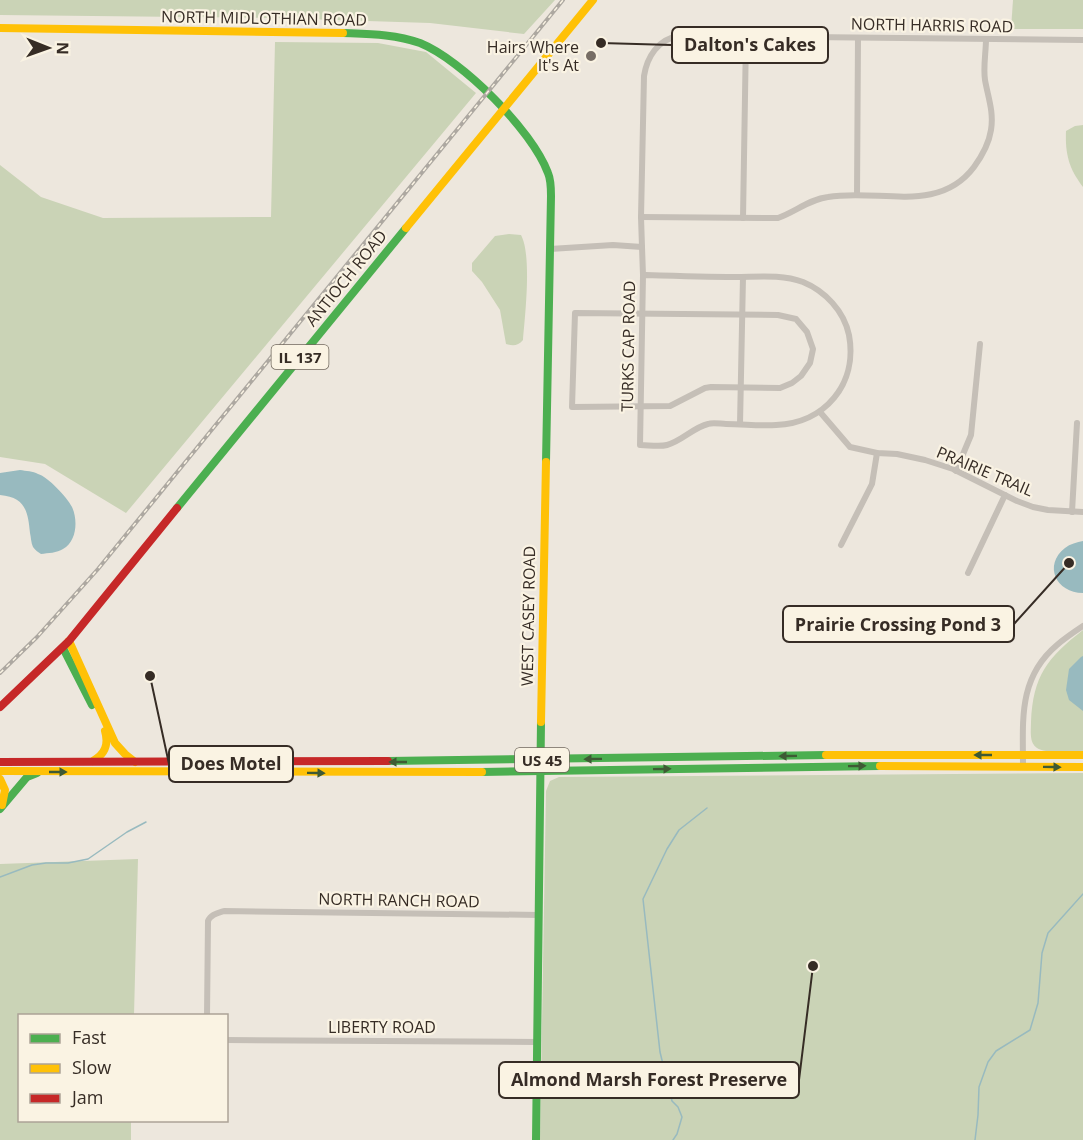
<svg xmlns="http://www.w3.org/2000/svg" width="1083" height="1140" viewBox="0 0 1083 1140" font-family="'Open Sans',sans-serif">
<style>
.green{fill:#cad3b6}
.water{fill:#98babf}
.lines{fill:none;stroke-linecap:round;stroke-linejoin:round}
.stream{stroke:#98babf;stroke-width:1.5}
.street{stroke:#c5bfb7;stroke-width:6}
.fast{stroke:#4caf50;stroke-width:8}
.slow{stroke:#ffc107;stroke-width:8}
.jam{stroke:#c62828;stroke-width:8}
.rail-casing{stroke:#ada8a1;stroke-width:4}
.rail{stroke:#faf3e3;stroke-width:1.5;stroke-dasharray:4.5;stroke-linecap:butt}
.oneway{fill:#3e5a34}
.poi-dot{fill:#766d65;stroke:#faf3e3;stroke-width:2}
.labels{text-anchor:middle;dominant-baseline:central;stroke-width:4.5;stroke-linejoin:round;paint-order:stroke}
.shield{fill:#faf3e3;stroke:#71685e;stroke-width:1.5}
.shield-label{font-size:15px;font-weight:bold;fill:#362c25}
.street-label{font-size:16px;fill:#362c25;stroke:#faf3e3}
.poi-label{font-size:16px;fill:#362c25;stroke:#faf3e3;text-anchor:end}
.leader{fill:none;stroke:#362c25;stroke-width:2}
.callout-dot{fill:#362c25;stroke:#faf3e3;stroke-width:2}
.callout{fill:#faf3e3;stroke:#362c25;stroke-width:2}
.callout-label{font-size:18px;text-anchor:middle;font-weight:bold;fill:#362c25}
</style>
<rect width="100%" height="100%" fill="#ede7dd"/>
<g class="green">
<polygon points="0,0 555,0 524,34 430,23 273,18 0,15"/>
<polygon points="1013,0 1083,0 1083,29 1011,29"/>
<polygon points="275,42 378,43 426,52 476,93 126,513 45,464 0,457 0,165 41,197 103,218 271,217"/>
<path d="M1083,125V187C1069,169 1065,154 1066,131L1075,126Z"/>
<path d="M509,234L521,235C532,255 525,316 523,340C518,346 513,346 506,344L500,310L482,282L472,271V263L495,236Z"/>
<path d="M1083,630V751C1073,751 1045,754 1037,748C1029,743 1031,731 1031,722C1033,676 1047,658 1083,630Z"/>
<polygon points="1083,773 1083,1140 540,1140 546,791 550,781 559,777"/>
<polygon points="138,859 134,1015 20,1016 20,1120 131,1121 131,1140 0,1140 0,864"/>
</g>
<g class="water">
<path d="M20,470C26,471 33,471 38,474C48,477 67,497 72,507C78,520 77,541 63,549C57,553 48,553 41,554C38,552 35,550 33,547C31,543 31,537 30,533C28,511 25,497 0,495V473Z"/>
<path d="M1083,541V593C1056,593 1043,565 1065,548C1070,544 1077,542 1083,541Z"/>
<polygon points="1083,656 1083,711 1069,700 1066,690 1069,669 1081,657"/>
</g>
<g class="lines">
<g class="stream">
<polyline points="0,877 32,865 46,863 68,863 88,859 127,832 146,822"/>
<polyline points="673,1140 677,1134 682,1117 678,1107 672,1101 660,1052 643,899 667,849 679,830 707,808"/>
<polyline points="975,1140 978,1115 979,1087 988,1062 996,1051 1030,1030 1038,1003 1042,953 1048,933 1083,894"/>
</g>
<g class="street">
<polyline points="857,195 858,38"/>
<path d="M641,217L778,218C795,212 810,199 828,197C878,188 938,215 974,167C982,156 989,143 991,130C994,112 988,97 985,80C983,67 986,52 986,39"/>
<polyline points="743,218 746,36"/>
<path d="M642,247L643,275L640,445C648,445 659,447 667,445C682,441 694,427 708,424C713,422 721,424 726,424C743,424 760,426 776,425C825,423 858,384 849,335C844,311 825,291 803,282C781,274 757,277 735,277C704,277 674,276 643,275"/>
<path d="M550,249L613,245L642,247L641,217L644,76C647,57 658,39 679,36C690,35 702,36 713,36L1083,40"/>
<polygon points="575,313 778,315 796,319 807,332 813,349 810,363 801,376 792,383 780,388 711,387 705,388 670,406 572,407"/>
<polyline points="820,412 850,447 877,453 897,454 925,460 953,469 1017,501 1033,507 1048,510 1083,512"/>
<polyline points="740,424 743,277"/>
<polyline points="956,471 971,435 980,344"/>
<polyline points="1072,512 1077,423"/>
<polyline points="841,545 872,484 877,453"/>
<polyline points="968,573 1005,495"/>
<path d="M1023,766C1023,720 1018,678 1057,645C1065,638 1074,632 1083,626"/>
<path d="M207,1016L208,921C211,914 218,913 224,911L539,915"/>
<polyline points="226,1040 537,1042"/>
</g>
<g class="fast">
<path d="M343,33C369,34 395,34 420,43C462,60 532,130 548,173C551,180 551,188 551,196L546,462"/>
<polyline points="177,508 406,228"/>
<polyline points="63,648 92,705"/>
<polyline points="388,761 826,755"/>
<polyline points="482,772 880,766"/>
<polyline points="0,809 27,777 37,773"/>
<polyline points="536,1140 541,722"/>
</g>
<g class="slow">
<polyline points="0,28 343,33"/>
<polyline points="406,228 593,0"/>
<polyline points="69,641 115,743 125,754 135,762"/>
<polyline points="541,722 546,462"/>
<polyline points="826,755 1083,755"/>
<path d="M93,761C105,754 109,745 105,731"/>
<polyline points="880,766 1083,767"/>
<polyline points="0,771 482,772"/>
<polyline points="0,779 5,790 2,805"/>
</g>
<g class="jam">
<polyline points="0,707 69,641 177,508"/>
<polyline points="0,762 388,761"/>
</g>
<g class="rail-casing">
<polyline id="rail" points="0,673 37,637 98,569 563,0"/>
</g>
<use href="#rail" class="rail"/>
</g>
<defs><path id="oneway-solid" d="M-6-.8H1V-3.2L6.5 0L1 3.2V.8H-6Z" transform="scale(1.5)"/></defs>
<g class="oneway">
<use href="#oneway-solid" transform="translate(983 755) rotate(180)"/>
<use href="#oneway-solid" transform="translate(788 756) rotate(179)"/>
<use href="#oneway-solid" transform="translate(593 759) rotate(179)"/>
<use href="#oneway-solid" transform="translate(398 762) rotate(180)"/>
<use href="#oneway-solid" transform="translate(857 766) rotate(-1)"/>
<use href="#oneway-solid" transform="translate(1052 767) rotate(1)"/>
<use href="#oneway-solid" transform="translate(662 769) rotate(-1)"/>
<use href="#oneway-solid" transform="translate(58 772)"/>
<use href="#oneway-solid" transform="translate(316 773) rotate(1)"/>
</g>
<circle class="poi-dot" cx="591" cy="56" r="6"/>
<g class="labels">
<g class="shield">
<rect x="271.5" y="345" width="57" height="24" rx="4.5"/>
<rect x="515" y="748" width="54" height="24" rx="4.5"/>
</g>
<g class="shield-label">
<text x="300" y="357">IL 137</text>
<text x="542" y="760">US 45</text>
</g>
<g class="street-label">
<text transform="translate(264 18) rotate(1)">NORTH MIDLOTHIAN ROAD</text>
<text transform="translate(932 25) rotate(1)">NORTH HARRIS ROAD</text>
<text transform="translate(346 278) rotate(-51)">ANTIOCH ROAD</text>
<text transform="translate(628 346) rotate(-89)">TURKS CAP ROAD</text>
<text transform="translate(985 471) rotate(23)">PRAIRIE TRAIL</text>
<text transform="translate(528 616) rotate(-89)">WEST CASEY ROAD</text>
<text transform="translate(399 900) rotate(1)">NORTH RANCH ROAD</text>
<text x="382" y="1027">LIBERTY ROAD</text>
</g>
<g class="poi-label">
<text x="579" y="47">Hairs Where<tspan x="579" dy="18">It's At</tspan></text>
</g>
</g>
<path class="leader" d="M601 43L672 45M1069 563L1014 624M150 676L169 764M813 966L799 1080"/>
<g class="callout-dot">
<circle cx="601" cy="43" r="6"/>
<circle cx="1069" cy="563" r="6"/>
<circle cx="150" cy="676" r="6"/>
<circle cx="813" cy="966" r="6"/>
</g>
<g class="callout">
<rect x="672" y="27" width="156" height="36" rx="6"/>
<rect x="783" y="606" width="231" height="36" rx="6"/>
<rect x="169" y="746" width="124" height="36" rx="6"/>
<rect x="499" y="1062" width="300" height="36" rx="6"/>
</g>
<g class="callout-label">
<text x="750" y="51">Dalton's Cakes</text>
<text x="898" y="631">Prairie Crossing Pond 3</text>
<text x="231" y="770">Does Motel</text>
<text x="649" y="1086">Almond Marsh Forest Preserve</text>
</g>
<rect x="18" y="1014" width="210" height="108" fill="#faf3e3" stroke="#aca397" stroke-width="1.5"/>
<rect x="30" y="1034" width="30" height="9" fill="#4caf50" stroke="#aca397" stroke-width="1.5"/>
<text x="72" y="1044" font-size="18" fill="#362c25">Fast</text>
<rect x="30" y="1064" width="30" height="9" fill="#ffc107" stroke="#aca397" stroke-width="1.5"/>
<text x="72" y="1074" font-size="18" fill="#362c25">Slow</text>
<rect x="30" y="1094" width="30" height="9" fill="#c62828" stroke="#aca397" stroke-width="1.5"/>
<text x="72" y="1104" font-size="18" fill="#362c25">Jam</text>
<g transform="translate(48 48) rotate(91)" stroke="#faf3e3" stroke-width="4.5" paint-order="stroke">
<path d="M0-4.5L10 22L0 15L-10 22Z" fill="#362c25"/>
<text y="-9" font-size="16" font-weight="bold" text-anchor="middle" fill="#362c25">N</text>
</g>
</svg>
